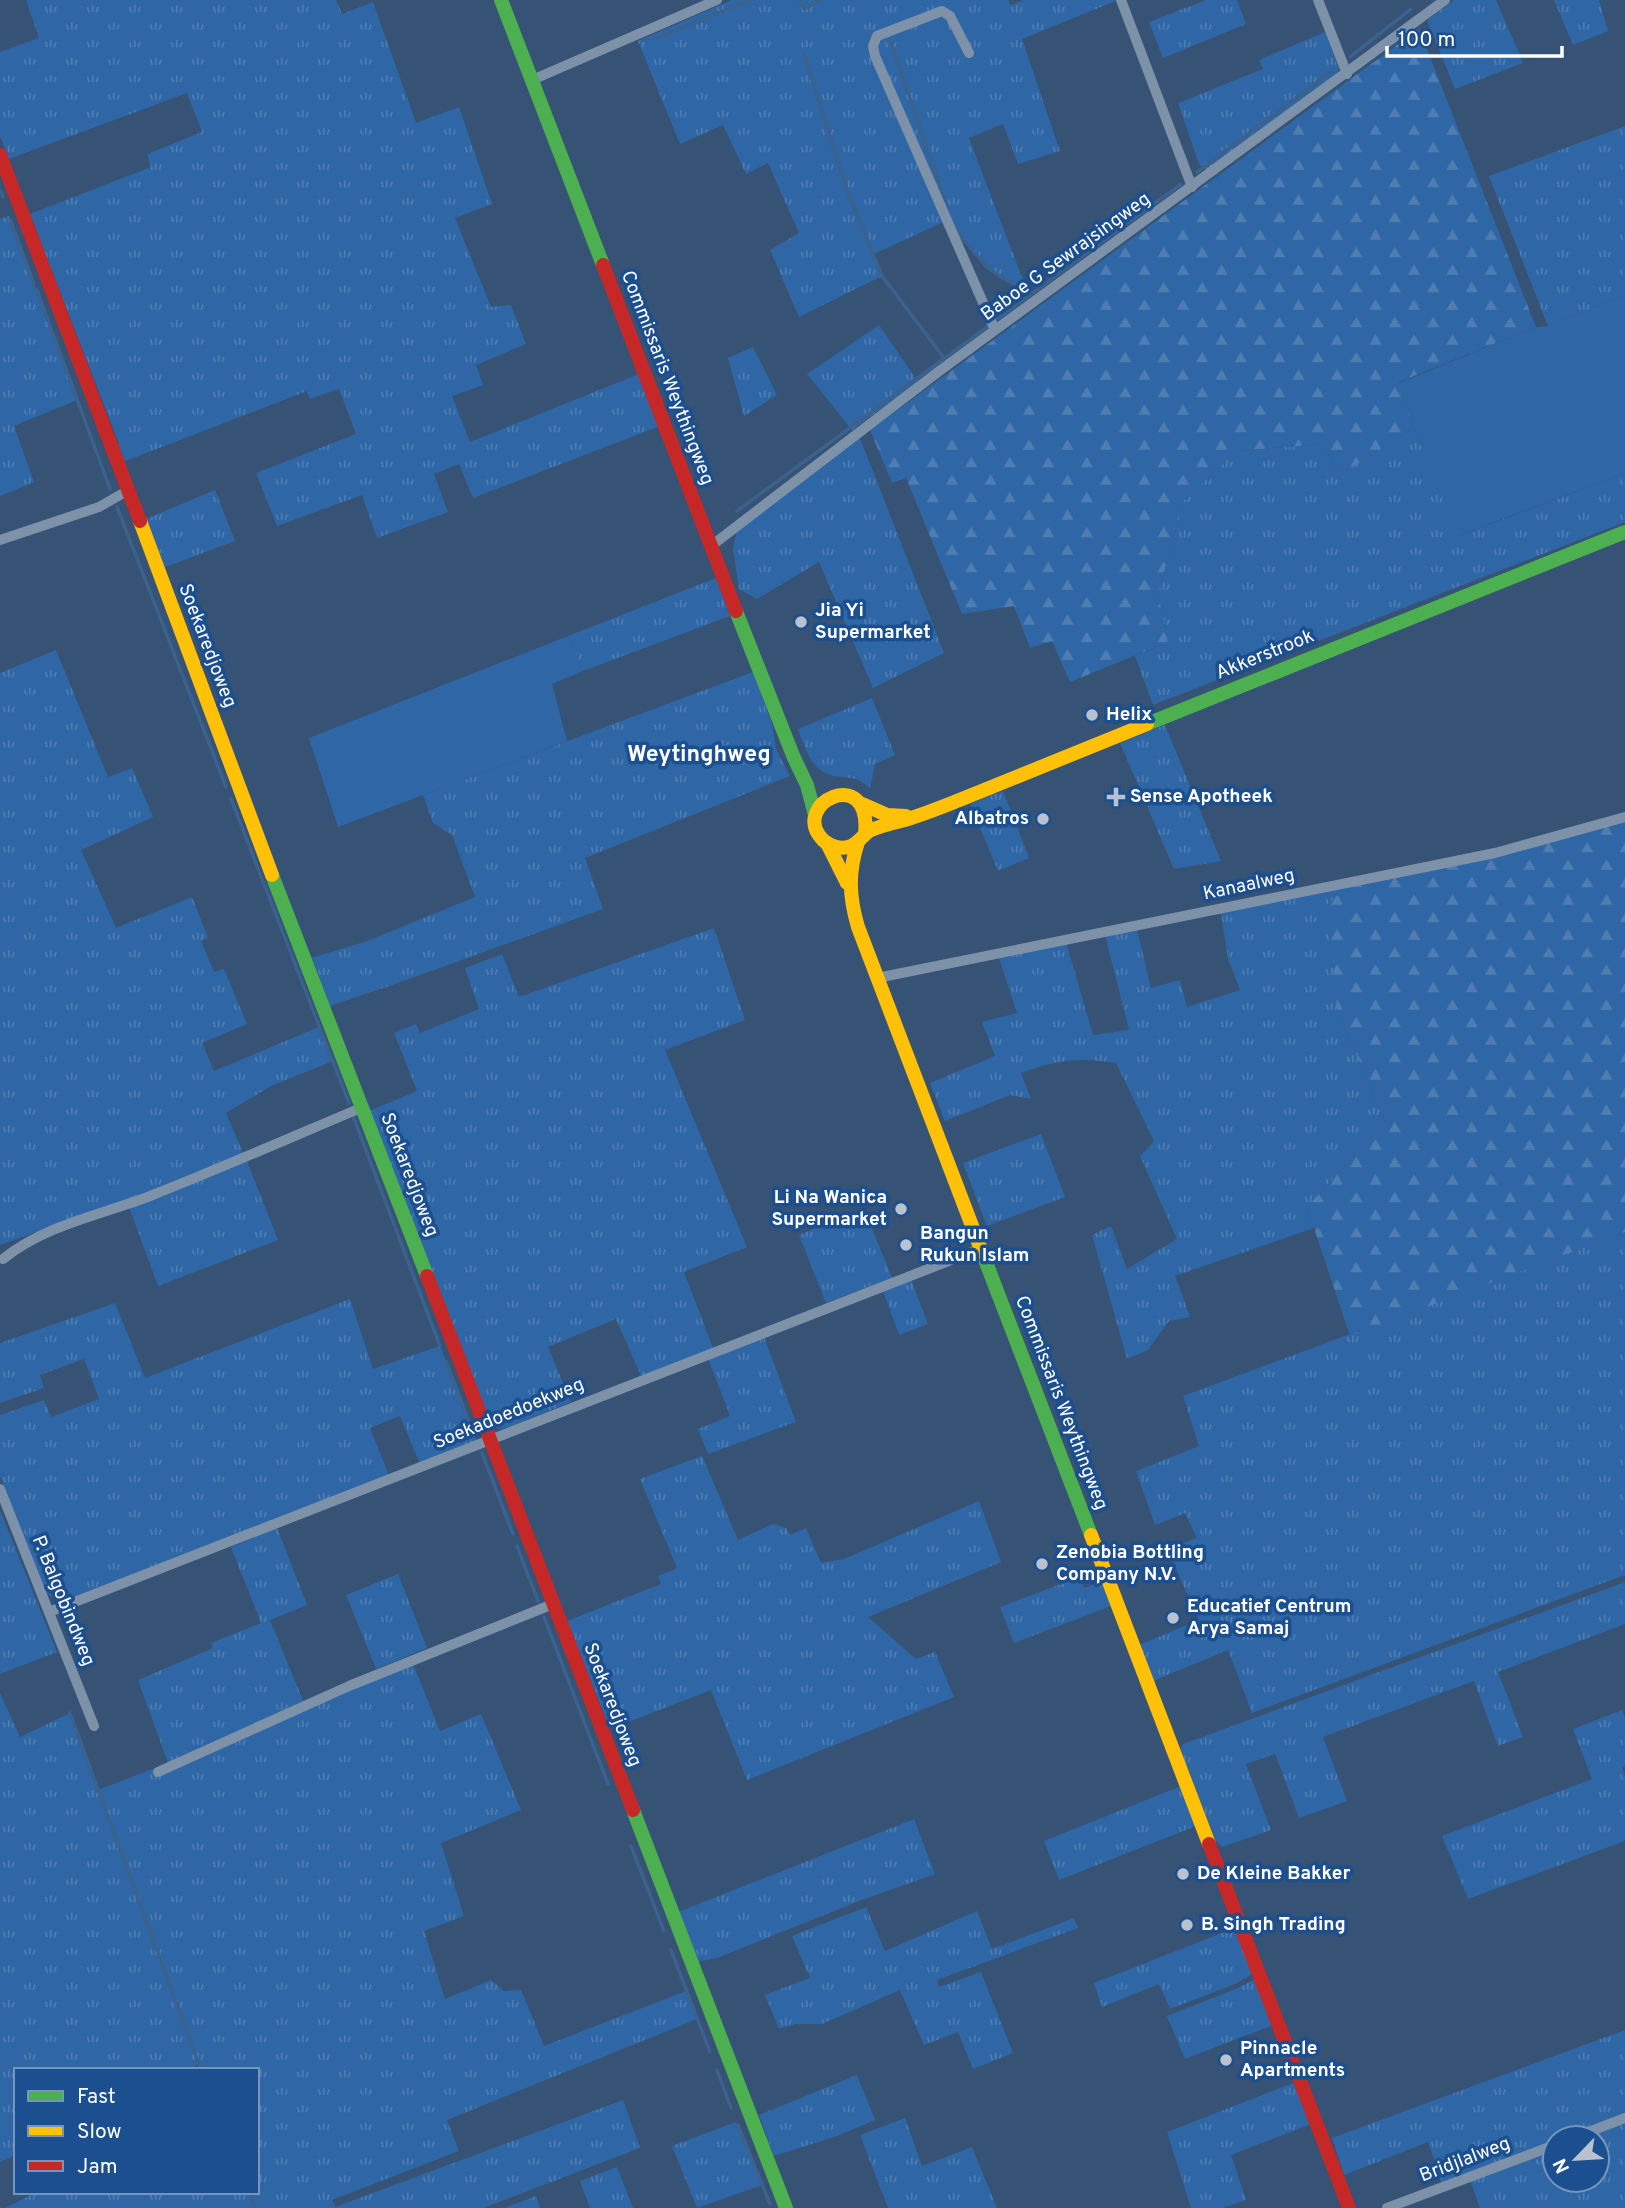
<svg xmlns="http://www.w3.org/2000/svg" width="1625" height="2208" viewBox="0 0 1625 2208" font-family="Overpass,sans-serif">
<style>
.grass{fill:url(#grass-tufts)}
.forest{fill:url(#forest-firs)}
.garden{fill:#2f66a5}
.lines{fill:none;stroke-linecap:round;stroke-linejoin:round}
.stream{stroke:#3b618d;stroke-width:3.5}
.street{stroke:#7d92a8;stroke-width:10}
.fast{stroke:#4caf50;stroke-width:14}
.slow{stroke:#ffc107;stroke-width:14}
.jam{stroke:#c62828;stroke-width:14}
.poi-dot{fill:#b9c2ce;stroke:#1b4f8f;stroke-width:2.5}
.labels{text-anchor:middle;dominant-baseline:central;stroke-width:7;stroke-linejoin:round;paint-order:stroke}
.street-label{font-size:19px;fill:#fff;stroke:#1b4f8f}
.poi-label{font-size:19px;font-weight:bold;fill:#fff;stroke:#1b4f8f;text-anchor:start}
.quarter-label{font-size:23px;font-weight:bold;fill:#fff;stroke:#1b4f8f}
</style>
<defs>
<pattern id="grass-tufts" width="24" height="20" patternUnits="userSpaceOnUse" patternTransform="scale(1.75)"><rect width="24" height="20" fill="#2f66a5"/><path d="M3 7l-1-3M5 7V3M7 7l1-3M15 17l-1-3M17 17v-4M19 17l1-3" fill="none" stroke="#4e7db2"/></pattern>
<pattern id="forest-firs" width="22" height="20" patternUnits="userSpaceOnUse" patternTransform="scale(1.75)"><rect width="22" height="20" fill="#2f66a5"/><path d="M5 1l3.5 6h-7zM16 11l3.5 6h-7z" fill="#4e7db2"/></pattern>
</defs>
<rect width="100%" height="100%" fill="#365274"/>
<g class="grass">
<polygon points="26,0 336,0 342,14 373,2 416,123 459,107 492,204 455,218 491,307 511,305 526,344 476,365 483,385 452,396 470,442 639,374 660,426 473,498 459,464 434,474 448,512 377,538 362,495 277,526 256,473 356,434 339,389 310,399 307,391 123,462 119,444 30,214 151,167 147,154 202,132 187,93 9,159 0,136 0,52 39,38"/>
<polygon points="732,0 1008,0 1011,5 1023,0 1118,0 1022,39 1060,151 1018,164 1003,124 969,138 1021,275 1032,293 1008,282 985,268 950,219 874,254 882,276 799,317 770,250 799,233 768,163 746,174 723,125 680,144 638,41"/>
<polygon points="1206,0 1237,0 1246,24 1163,58 1149,22"/>
<polygon points="1454,0 1496,0 1523,63 1455,89 1427,20"/>
<polygon points="1554,0 1599,0 1608,31 1573,45"/>
<polygon points="1325,32 1339,70 1335,75 1208,170 1199,164 1178,103 1263,69 1259,60"/>
<polygon points="1625,126 1625,295 1548,326 1489,176"/>
<polygon points="9,216 77,400 14,426 34,482 0,496 0,219"/>
<polygon points="879,325 918,382 852,430 807,374"/>
<polygon points="753,347 777,395 744,416 728,358"/>
<polygon points="1414,428 1459,536 1625,473 1625,522 1153,705 1135,656 1168,642 1158,593 1184,500 1237,451 1322,444 1340,475"/>
<polygon points="860,438 944,653 873,688 819,562 757,599 739,589 733,549 736,533"/>
<polygon points="215,490 235,541 165,567 146,519"/>
<polygon points="716,578 730,616 583,671 568,636"/>
<polygon points="56,650 108,777 132,768 153,817 81,850 116,928 192,897 208,938 201,941 214,972 224,969 247,1024 202,1043 214,1071 319,1027 333,1061 271,1086 226,1113 243,1153 150,1191 0,1245 0,673"/>
<polygon points="753,672 772,724 776,749 790,776 585,858 603,909 401,982 330,1006 312,958 367,941 475,897 452,835 433,823 423,795"/>
<path d="M872,698L895,755L875,764L870,789C855,775 853,779 834,776C811,771 805,748 798,729Z"/>
<polygon points="1165,725 1221,861 1174,869 1120,743"/>
<polygon points="1003,791 1029,858 998,871 970,804"/>
<path d="M1347,886L1337,1009L1385,1122L1307,1207L1314,1228L1175,1276L1190,1317L1169,1321L1148,1350L1127,1359L1092,1235L1111,1226L1127,1269L1177,1239L1140,1156L1154,1141L1116,1063C1077,1057 1058,1060 1021,1073L1031,1099L1010,1095L945,1121L930,1083L995,1056L982,1022L1017,1013L998,955L1066,942L1093,1035L1129,1030L1105,935L1137,929L1151,988L1180,980L1187,1007L1240,990L1228,959L1221,913Z"/>
<path d="M714,928L745,1020L665,1050L747,1247L684,1272L713,1348L641,1376L616,1319L548,1347L571,1402L509,1427C500,1429 496,1430 490,1424L369,1111L417,1091L394,1033L416,1024L420,1033L479,1009L465,968L502,954L519,997Z"/>
<polygon points="1041,1134 1065,1197 987,1226 963,1163"/>
<polygon points="247,1161 278,1240 158,1286 129,1207"/>
<polygon points="864,1208 892,1278 826,1303 799,1235"/>
<polygon points="1625,1232 1625,1575 1252,1713 1228,1650 1153,1681 1139,1645 1199,1620 1167,1549 1197,1538 1185,1513 1155,1525 1136,1471 1199,1446 1183,1396"/>
<polygon points="911,1280 928,1324 899,1335 883,1291"/>
<polygon points="350,1299 373,1369 440,1346 477,1441 420,1464 400,1416 370,1428 389,1475 66,1600 53,1598 46,1592 0,1476 0,1415 44,1400 51,1417 99,1399 84,1359 40,1375 44,1388 0,1403 0,1343 115,1303 145,1378"/>
<polygon points="764,1337 796,1422 708,1454 698,1429 730,1416 708,1358"/>
<polygon points="702,1456 738,1540 773,1524 786,1528 790,1535 806,1528 821,1563 844,1559 979,1501 1001,1562 868,1617 916,1659 935,1652 954,1697 747,1780 711,1690 610,1729 567,1621 661,1584 658,1576 677,1568 640,1479"/>
<polygon points="0,1510 57,1652 0,1674"/>
<polygon points="277,1528 307,1605 270,1620 306,1708 413,1664 440,1731 481,1714 521,1810 441,1843 464,1916 424,1931 445,1999 491,1980 504,1991 521,1990 544,2046 686,1991 697,2019 447,2120 459,2151 332,2200 335,2207 623,2100 640,2148 483,2208 5,2208 37,2192 257,2192 257,2070 201,2070 198,2065 189,2070 16,2070 16,2155 0,2162 0,1693 20,1737 70,1713 98,1790 168,1763 138,1680 213,1648 211,1643 261,1623 231,1547"/>
<polygon points="398,1574 427,1648 376,1669 346,1595"/>
<polygon points="1080,1577 1084,1588 1101,1582 1111,1606 1014,1643 1000,1607"/>
<polygon points="1625,1582 1625,1624 1498,1672 1523,1737 1498,1746 1474,1681 1323,1737 1347,1801 1299,1818 1275,1754 1246,1764 1271,1830 1222,1847 1216,1841 1180,1749 1183,1744"/>
<polygon points="1622,1710 1625,1718 1625,1766 1622,1768 1625,1776 1625,1841 1468,1899 1442,1836 1592,1779 1573,1729"/>
<polygon points="1181,1786 1196,1826 1059,1880 1044,1841"/>
<polygon points="914,1819 935,1874 859,1901 717,1958 697,1962 678,1912"/>
<polygon points="866,1907 885,1951 977,1911 992,1949 1074,1918 1078,1928 937,1980 939,1987 981,1972 1013,2053 973,2069 958,2032 924,2045 900,1990 822,2024 795,2024 779,2029 765,1995 810,1978 792,1936"/>
<polygon points="1235,1928 1252,1973 1251,1975 1235,1984 1170,2009 1159,1984 1102,2007 1094,1983"/>
<polygon points="1255,1979 1273,2025 1185,2059 1167,2016 1240,1987"/>
<polygon points="1625,2030 1625,2115 1563,2138 1555,2138 1555,2141 1442,2183 1428,2142 1344,2175 1332,2138"/>
<polygon points="857,2075 875,2120 837,2136 774,2156 759,2115"/>
<polygon points="1293,2083 1311,2124 1231,2155 1246,2200 1222,2208 1191,2208 1167,2132"/>
<polygon points="905,2118 922,2166 972,2147 997,2208 888,2208 860,2135"/>
<polygon points="736,2122 762,2185 697,2208 672,2146"/>
<polygon points="1625,2122 1625,2208 1480,2208 1470,2180 1555,2148 1555,2180 1597,2180 1597,2138 1582,2138"/>
<polygon points="617,2167 633,2208 590,2208 580,2181"/>
<polygon points="536,2196 540,2208 505,2208"/>
</g>
<g class="forest">
<polygon points="1419,29 1536,327 1399,382 1414,428 1340,475 1322,444 1237,451 1184,500 1158,593 1168,642 1070,682 1052,641 1030,648 1014,606 962,614 906,478 892,483 870,430"/>
<polygon points="1625,821 1625,1232 1350,1336 1307,1207 1385,1122 1337,1009 1327,905 1347,886"/>
</g>
<g class="garden">
<polygon points="1625,295 1625,473 1458,536 1414,428 1399,383 1536,327 1548,326"/>
<polygon points="568,636 583,671 552,684 567,741 338,827 309,738"/>
</g>
<g class="lines">
<g class="stream">
<polyline points="800,0 804,9 819,0"/>
<polyline points="655,39 750,0"/>
<polyline points="890,40 948,210"/>
<polyline points="804,54 847,190 882,276 944,358"/>
<polyline points="1350,57 1411,9"/>
<polyline points="1197,172 1335,69"/>
<polyline points="0,190 3,197"/>
<polyline points="10,219 34,284"/>
<path d="M956,230C983,265 991,275 1032,293"/>
<polyline points="37,290 110,489"/>
<polyline points="996,320 1181,184"/>
<polyline points="117,507 226,787"/>
<polyline points="737,511 987,327"/>
<polyline points="231,799 349,1103"/>
<polyline points="353,1116 440,1346"/>
<polyline points="446,1361 473,1432"/>
<polyline points="482,1453 513,1534"/>
<polyline points="517,1546 538,1601"/>
<polyline points="544,1617 608,1784"/>
<polyline points="70,1713 201,2070"/>
<polyline points="631,1846 664,1931"/>
<polyline points="671,1950 710,2052"/>
<polyline points="717,2070 731,2108"/>
<polyline points="738,2125 770,2204"/>
<polyline points="249,2192 255,2208"/>
</g>
<g class="street">
<polyline points="1121,0 1192,187"/>
<polyline points="1318,0 1347,74"/>
<polyline points="969,53 950,16 942,11 877,36 873,46 875,56 995,330"/>
<polyline points="532,80 717,0"/>
<polyline points="0,540 99,507 127,491"/>
<polyline points="711,546 938,372 1445,0"/>
<polyline points="877,978 1495,853 1625,817"/>
<path d="M3,1259C45,1225 101,1215 150,1196C221,1168 292,1137 363,1107"/>
<polyline points="0,1489 94,1726"/>
<polyline points="49,1612 982,1248"/>
<polyline points="158,1772 349,1686 553,1604"/>
<polyline points="1573,2138 1625,2118"/>
<polyline points="1387,2208 1555,2145"/>
</g>
<g class="fast">
<polyline points="501,0 603,265"/>
<polyline points="736,611 794,758 807,785 815,815"/>
<polyline points="1147,724 1625,532"/>
<polyline points="272,875 427,1276"/>
<polyline points="982,1252 1091,1535"/>
<polyline points="633,1810 786,2208"/>
</g>
<g class="slow">
<polyline points="140,521 272,875"/>
<polyline points="862,804 887,815 906,816"/>
<path d="M865,834C872,763 788,804 823,840C829,846 840,849 848,847C857,845 862,836 869,831C880,826 893,823 905,820C935,811 964,798 994,786C1045,765 1096,745 1147,724"/>
<path d="M858,842C848,872 849,897 858,927L982,1252"/>
<polyline points="827,843 847,883"/>
<polyline points="1091,1535 1209,1844"/>
</g>
<g class="jam">
<polyline points="0,155 140,521"/>
<polyline points="603,265 736,611"/>
<polyline points="427,1276 633,1810"/>
<polyline points="1209,1844 1349,2208"/>
</g>
</g>
<g class="poi-dot">
<circle cx="801" cy="622" r="7"/>
<circle cx="1092" cy="715" r="7"/>
<path d="M1112.5 786.5h7v7h7v7h-7v7h-7v-7h-7v-7h7z"/>
<circle cx="1043" cy="819" r="7"/>
<circle cx="901" cy="1209" r="7"/>
<circle cx="906" cy="1245" r="7"/>
<circle cx="1042" cy="1564" r="7"/>
<circle cx="1173" cy="1618" r="7"/>
<circle cx="1183" cy="1874" r="7"/>
<circle cx="1187" cy="1925" r="7"/>
<circle cx="1226" cy="2060" r="7"/>
</g>
<g class="labels">
<g class="street-label">
<text transform="translate(1066 257) rotate(-36)">Baboe G Sewrajsingweg</text>
<text transform="translate(667 378) rotate(69)">Commissaris Weythingweg</text>
<text transform="translate(207 646) rotate(69)">Soekaredjoweg</text>
<text transform="translate(1265 655) rotate(-22)">Akkerstrook</text>
<text transform="translate(1249 885) rotate(-12)">Kanaalweg</text>
<text transform="translate(409 1175) rotate(69)">Soekaredjoweg</text>
<text transform="translate(1061 1403) rotate(69)">Commissaris Weythingweg</text>
<text transform="translate(509 1414) rotate(-22)">Soekadoedoekweg</text>
<text transform="translate(63 1601) rotate(68)">P. Balgobindweg</text>
<text transform="translate(612 1705) rotate(69)">Soekaredjoweg</text>
<text transform="translate(1465 2160) rotate(-21)">Bridjlalweg</text>
</g>
<g class="poi-label">
<text x="815" y="611">Jia Yi<tspan x="815" dy="22">Supermarket</tspan></text>
<text x="1106" y="715">Helix</text>
<text x="1130" y="797">Sense Apotheek</text>
<text x="1029" y="819" text-anchor="end">Albatros</text>
<text x="887" y="1198" text-anchor="end">Li Na Wanica<tspan x="887" dy="22">Supermarket</tspan></text>
<text x="920" y="1234">Bangun<tspan x="920" dy="22">Rukun Islam</tspan></text>
<text x="1056" y="1553">Zenobia Bottling<tspan x="1056" dy="22">Company N.V.</tspan></text>
<text x="1187" y="1607">Educatief Centrum<tspan x="1187" dy="22">Arya Samaj</tspan></text>
<text x="1197" y="1874">De Kleine Bakker</text>
<text x="1201" y="1925">B. Singh Trading</text>
<text x="1240" y="2049">Pinnacle<tspan x="1240" dy="22">Apartments</tspan></text>
</g>
<g class="quarter-label">
<text x="699" y="755">Weytinghweg</text>
</g>
</g>
<rect x="14" y="2068" width="245" height="126" fill="#1b4f8f" stroke="#7695bc" stroke-width="2"/>
<rect x="28" y="2091" width="35" height="10" fill="#4caf50" stroke="#7695bc" stroke-width="2"/>
<text x="77" y="2103" font-size="21" fill="#ffffff">Fast</text>
<rect x="28" y="2126" width="35" height="10" fill="#ffc107" stroke="#7695bc" stroke-width="2"/>
<text x="77" y="2138" font-size="21" fill="#ffffff">Slow</text>
<rect x="28" y="2161" width="35" height="10" fill="#c62828" stroke="#7695bc" stroke-width="2"/>
<text x="77" y="2173" font-size="21" fill="#ffffff">Jam</text>
<g transform="translate(1576 2159) rotate(245)"><circle r="33" fill="#1b4f8f" stroke="#7695bc" stroke-width="2"/>
<path d="M0-5L12 26L0 18L-12 26Z" fill="#b9c2ce"/>
<text y="-10" font-size="19" font-weight="bold" text-anchor="middle" fill="#ffffff">N</text>
</g>
<path d="M1387 46v10h175v-10" fill="none" stroke="#ffffff" stroke-width="3.5"/>
<text x="1398" y="46" font-size="21" fill="#ffffff" stroke="#1b4f8f" stroke-width="5" paint-order="stroke">100 m</text>
</svg>
